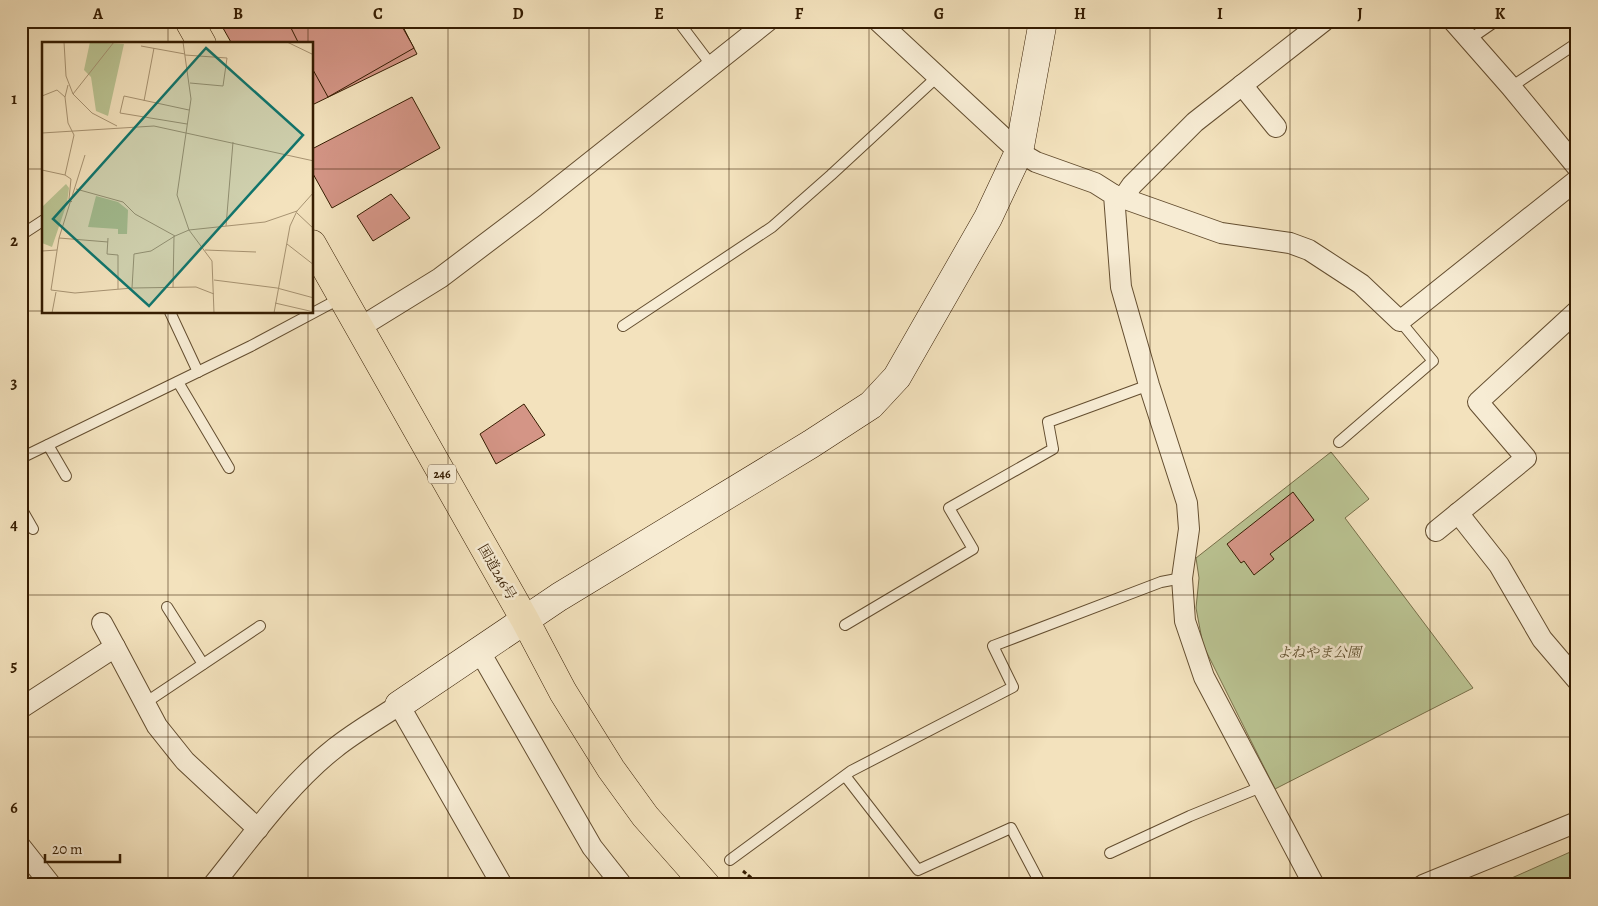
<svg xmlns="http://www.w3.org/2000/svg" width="1598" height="906" viewBox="0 0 1598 906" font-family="Alegreya,'Noto Serif JP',serif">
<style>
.green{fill:#bac392;stroke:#78704a}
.building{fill:#d49586;stroke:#351c01}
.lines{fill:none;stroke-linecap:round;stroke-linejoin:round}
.lane-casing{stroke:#644e30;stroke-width:12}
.street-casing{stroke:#644e30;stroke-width:22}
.secondary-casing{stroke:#351c01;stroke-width:29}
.highway-casing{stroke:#351c01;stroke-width:29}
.path{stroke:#351c01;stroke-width:3;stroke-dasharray:4 2.5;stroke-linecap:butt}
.lane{stroke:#f7ecd4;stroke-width:10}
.street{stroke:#f7ecd4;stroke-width:20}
.secondary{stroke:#f7ecd4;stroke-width:28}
.highway{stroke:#f3e2bd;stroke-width:28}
.grid{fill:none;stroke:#351c01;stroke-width:1;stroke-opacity:0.55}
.labels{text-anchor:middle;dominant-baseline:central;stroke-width:5;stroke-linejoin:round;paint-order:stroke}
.shield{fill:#f7ecd4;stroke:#6f5a40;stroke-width:1}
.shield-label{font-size:12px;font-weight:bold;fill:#351c01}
.street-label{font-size:14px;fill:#351c01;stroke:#f7ecd4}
.park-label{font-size:14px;font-style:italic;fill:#5d4e2c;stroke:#f7ecd4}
.inset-road{fill:none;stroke:#a79372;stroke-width:1}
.view{fill:#0f766e;fill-opacity:0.15;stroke:#0f766e;stroke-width:2.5}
.inset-edge{fill:none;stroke:#351c01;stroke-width:2.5}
.neatline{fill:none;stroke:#351c01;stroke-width:2}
.grid-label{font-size:16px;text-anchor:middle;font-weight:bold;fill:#351c01}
</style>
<rect width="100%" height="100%" fill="#f3e2bd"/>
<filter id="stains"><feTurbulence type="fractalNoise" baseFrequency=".004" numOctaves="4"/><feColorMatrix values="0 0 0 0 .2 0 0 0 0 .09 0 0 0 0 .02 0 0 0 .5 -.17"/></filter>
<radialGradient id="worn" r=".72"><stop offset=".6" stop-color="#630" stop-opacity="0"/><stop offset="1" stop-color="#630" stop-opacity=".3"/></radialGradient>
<g class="green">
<polygon points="1331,452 1369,499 1345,518 1473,688 1275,789 1203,645 1196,608 1199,578 1196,558"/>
<polygon points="1577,849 1577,885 1496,885"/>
</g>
<g class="building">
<polygon points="219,21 400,21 417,54 312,105 312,44 232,44"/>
<polygon points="297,21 399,21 414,48 328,97 312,68 312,44 299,44 290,26"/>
<polygon points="412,97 440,148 332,208 312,172 312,149"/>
<polygon points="391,194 410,218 373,241 357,216"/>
<polygon points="524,404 545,435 496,464 480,434"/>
<polygon points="1293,492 1314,520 1270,554 1274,559 1254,575 1244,561 1241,563 1227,544"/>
</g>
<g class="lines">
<g class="lane-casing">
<g id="lane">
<polyline points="678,21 712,66"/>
<polyline points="1470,39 1496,21"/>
<polyline points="1511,87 1577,43"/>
<polyline points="21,235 44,220"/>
<polyline points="170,312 198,372"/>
<polyline points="623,326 772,227 831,175 937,77"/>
<polyline points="178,382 229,468"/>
<polyline points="1339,442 1433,361 1400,321"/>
<polyline points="48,445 66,476"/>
<polyline points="21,458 251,346 341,298"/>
<polyline points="21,508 33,529"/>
<polyline points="167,607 203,664"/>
<polyline points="845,625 973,549 949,508 1053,449 1048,422 1149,385"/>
<polyline points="145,703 260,626"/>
<polyline points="846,777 918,870 1011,828 1041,885"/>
<polyline points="1110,853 1190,816 1261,787"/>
<polyline points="730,860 851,771 1013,687 993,646 1161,582 1182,578"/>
</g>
</g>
<g class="street-casing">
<g id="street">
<polyline points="878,21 1019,152 1036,162 1095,183 1114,195 1121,287 1149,385 1187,503 1189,529 1182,578 1185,621 1204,677 1314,885"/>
<polyline points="1453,21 1511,87 1577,167"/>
<polyline points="1242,85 1276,127"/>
<polyline points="1114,195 1221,233 1290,243 1309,250 1361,284 1400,321 1577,180"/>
<polyline points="1123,198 1132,185 1195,122 1324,21"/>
<polyline points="359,328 440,278 535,206 768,21"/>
<polyline points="1458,513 1499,565 1542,639 1577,680"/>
<polyline points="1436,531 1526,458 1478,402 1577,311"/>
<polyline points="102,623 115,647"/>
<polyline points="480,652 592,847 622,885"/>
<polyline points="21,708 115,647 157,726 185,761 258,829"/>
<polyline points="21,847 51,885"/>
<path d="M213,885C250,839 289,784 335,748C355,732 378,719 399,705L502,885"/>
<polyline points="1423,885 1577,822"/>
</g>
</g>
<g class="secondary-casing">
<polyline id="secondary" points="399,705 559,597 811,444 871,405 897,377 988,218 1019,152 1043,21"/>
</g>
<g class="highway-casing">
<g id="highway">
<polyline points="189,21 202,44"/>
<polyline points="312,244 525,620 563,692 611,769 645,816 706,885"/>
</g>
</g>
<polyline class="path" points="743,871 760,885"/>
<use href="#lane" class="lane"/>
<use href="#street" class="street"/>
<use href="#secondary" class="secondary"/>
<use href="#highway" class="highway"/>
</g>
<path class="grid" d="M168,21V44M308,21V44M448,21V885M589,21V885M729,21V885M869,21V885M1009,21V885M1150,21V885M1290,21V885M1430,21V885M21,169H44M312,169H1577M21,311H44M312,311H1577M168,312V885M308,312V885M21,453H1577M21,595H1577M21,737H1577"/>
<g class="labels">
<rect class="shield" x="428" y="464.5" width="28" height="19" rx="4"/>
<g class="shield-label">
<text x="442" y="474">246</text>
</g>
<g class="street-label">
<text transform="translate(497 572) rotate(60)">国道246号</text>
</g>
<g class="park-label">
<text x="1319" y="652">よねやま公園</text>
</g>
</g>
<g transform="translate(42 42)">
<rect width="271" height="271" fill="#f3e2bd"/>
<path d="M48,0L82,2L66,74L54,69L49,35L42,28ZM24,142L27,146L25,161L10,205L0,201V165ZM54,154L76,160L86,168L85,192H76V187L46,185Z" fill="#bac392"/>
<path class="inset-road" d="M22,0L24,34L31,52L50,71L75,84M141,0L149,57L135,153L147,188L170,219L172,271M245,0L272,13M99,4L143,12M143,13L185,16L181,44L148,41M31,52L72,0M0,54L15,48L23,55M102,59L112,6M145,82L78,71L82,54L147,68M0,91L112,84L272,119M43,113L17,196L9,248L33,251L90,246L154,245L172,252M0,128L23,133L29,137L27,157L30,160M23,133L32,93L26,81L23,55L26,43M34,147L81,160L93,172L133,194L147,188L223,180L255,169L272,150M255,171L272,187M184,184L191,100M17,196L66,200M66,196L65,212L76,213V247M245,202L272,223M163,208L214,210M0,209L15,208M172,238L235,246L272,256M90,246L92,212L109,209L133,194M131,246L132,194M233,261L272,270M10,271L14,250M232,271L248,184L255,169"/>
<path class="view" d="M164,6L261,93L107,264L11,177Z"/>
<rect width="271" height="271" class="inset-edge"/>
</g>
<rect width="1598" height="906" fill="none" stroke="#f3e2bd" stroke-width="55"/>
<path d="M45 854v8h75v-8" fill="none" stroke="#351c01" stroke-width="2.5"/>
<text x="52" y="854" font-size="15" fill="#351c01" stroke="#f7ecd4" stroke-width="4" paint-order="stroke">20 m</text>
<rect x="28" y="28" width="1542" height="850" class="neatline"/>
<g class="grid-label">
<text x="98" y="19">A</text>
<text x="238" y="19">B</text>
<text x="378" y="19">C</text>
<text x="518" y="19">D</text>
<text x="659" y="19">E</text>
<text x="799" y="19">F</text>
<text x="939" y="19">G</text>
<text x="1080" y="19">H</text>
<text x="1220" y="19">I</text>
<text x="1360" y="19">J</text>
<text x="1500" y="19">K</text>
<text x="14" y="104">1</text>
<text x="14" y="246">2</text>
<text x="14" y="388">3</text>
<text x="14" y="530">4</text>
<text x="14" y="671">5</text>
<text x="14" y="813">6</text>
</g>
<rect width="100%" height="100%" filter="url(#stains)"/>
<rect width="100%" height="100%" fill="url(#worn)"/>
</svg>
